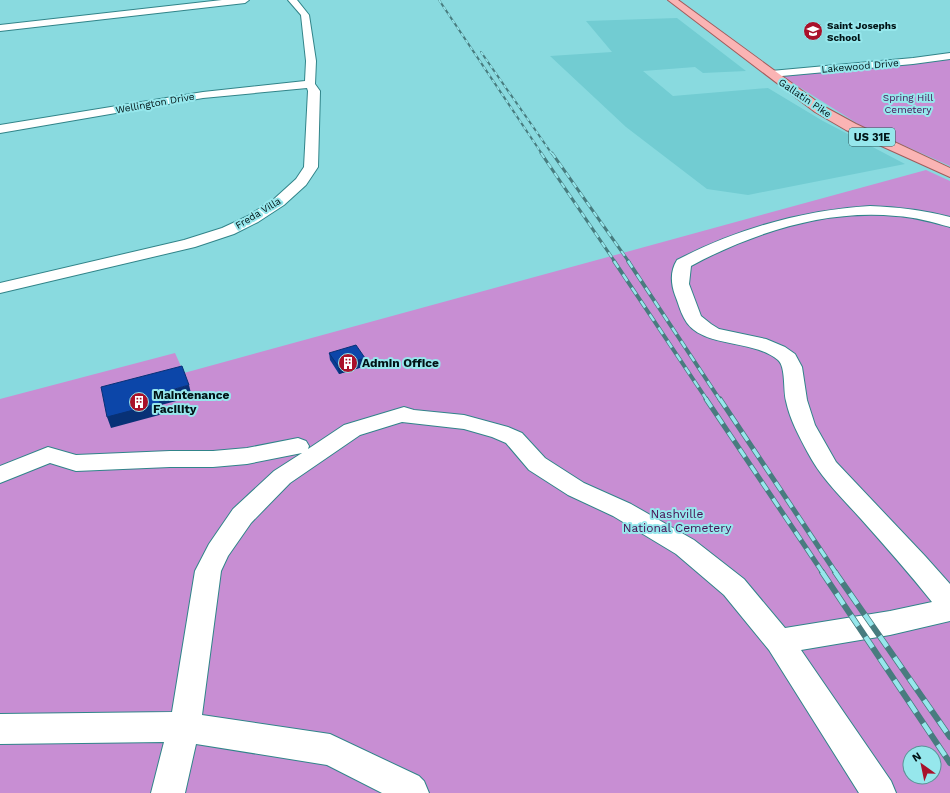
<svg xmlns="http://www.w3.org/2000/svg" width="950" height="793" viewBox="0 0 950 793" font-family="'Work Sans',sans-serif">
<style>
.built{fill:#72ccd2}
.green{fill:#c88ed3;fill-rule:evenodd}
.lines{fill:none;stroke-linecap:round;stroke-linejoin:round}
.street-casing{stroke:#318489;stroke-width:2}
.secondary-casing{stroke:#318489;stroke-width:2}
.primary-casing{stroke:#a15b5c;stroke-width:2}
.street{fill:#fff;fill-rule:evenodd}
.secondary{fill:#fff;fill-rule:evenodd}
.primary{fill:#fab4b4;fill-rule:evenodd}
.rail-far4-casing{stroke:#487c7f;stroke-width:2}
.rail-far3-casing{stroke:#487c7f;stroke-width:3}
.rail-far2-casing{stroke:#487c7f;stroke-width:4}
.rail-far1-casing{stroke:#487c7f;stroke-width:5}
.rail-casing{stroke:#487c7f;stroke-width:6}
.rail-far4{stroke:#96e7ec;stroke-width:1.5;stroke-dasharray:4;stroke-linecap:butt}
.rail-far3{stroke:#96e7ec;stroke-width:2;stroke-dasharray:6;stroke-linecap:butt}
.rail-far2{stroke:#96e7ec;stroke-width:2.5;stroke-dasharray:8;stroke-linecap:butt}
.rail-far1{stroke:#96e7ec;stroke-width:3.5;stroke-dasharray:10;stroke-linecap:butt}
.rail{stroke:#96e7ec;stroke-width:4.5;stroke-dasharray:13;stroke-linecap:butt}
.wall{fill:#0a3c91}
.shaded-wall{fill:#083176}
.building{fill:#0c46a9;stroke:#083176}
.labels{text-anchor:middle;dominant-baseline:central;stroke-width:4;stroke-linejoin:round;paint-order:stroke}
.far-poi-label{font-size:10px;font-weight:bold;fill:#001315;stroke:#96e7ec;text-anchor:start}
.far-street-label{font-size:10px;fill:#001315;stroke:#96e7ec}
.far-park-label{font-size:10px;fill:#460e50;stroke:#96e7ec}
.shield{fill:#96e7ec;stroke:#2d5356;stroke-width:1}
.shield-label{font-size:11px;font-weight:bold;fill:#001315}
.poi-label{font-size:12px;font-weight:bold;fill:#001315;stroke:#96e7ec;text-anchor:start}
.park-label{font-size:12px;fill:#460e50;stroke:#96e7ec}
</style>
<rect width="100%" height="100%" fill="#89dadf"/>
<polygon class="built" points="677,18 746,71 703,73 695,67 643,71 673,96 768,88 823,121 905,164 748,195 707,189 626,127 550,56 612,52 586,21"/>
<g class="green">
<polygon points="950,56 950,166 863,127 780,75"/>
<path d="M926,170L950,181V793H0V399L175,353L184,373ZM910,753H934V777H910Z"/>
</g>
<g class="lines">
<g class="street-casing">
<g id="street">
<polygon points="288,0 297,0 309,15 316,61 315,84 320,91 318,167 306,185 284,205 258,222 234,234 195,247 0,293 0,283 184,240 222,228 248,216 274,199 296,179 304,167 308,91 307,88 203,98 0,133 0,125 203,92 305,81 306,61 301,15"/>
<polygon points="950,53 950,59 913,64 771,77 766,74 771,71 913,58"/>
<path d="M870,206C897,207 923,210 950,217V227C932,222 915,217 896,216C826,209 752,233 691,266L689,284L701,316L711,324L719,329L766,339L785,347L795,354L802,367L807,400L815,425L836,462L925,556L950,584V621L890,635L801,650L891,781L896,793H859L769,650L724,595L676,554L613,516L568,495L529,470L506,443L492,437L464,429L402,422L360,435L290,483L251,523L228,556L221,571L202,715L330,734L419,776L424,781L429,793H382L327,765L196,744L185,793H151L164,742L0,744V714L172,712L195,571L209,544L233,509L274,471L302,453L247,464L213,467H170L76,471L50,463L0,483V466L48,447L76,455L170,451H213L247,448L298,438L306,441L309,446L308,449L344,425L404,407L414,410L464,415L508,427L522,433L545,458L584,483L631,504L694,540L744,579L785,628L890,611L932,602C909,573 885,546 861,519C842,498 821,478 808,453C799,436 790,420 786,401C783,390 786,367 778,360C752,338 699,349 684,318C680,311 678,302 675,295C671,284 670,271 677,260C737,229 803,210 870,206Z"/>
</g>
</g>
<g class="secondary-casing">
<polygon id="secondary" points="222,0 249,0 245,3 0,31 0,25"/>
</g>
<g class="primary-casing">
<polygon id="primary" points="668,0 678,0 823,106 856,124 950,168 950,177 846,130 815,112"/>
</g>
<use href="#street" class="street"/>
<use href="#secondary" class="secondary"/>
<use href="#primary" class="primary"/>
<g class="rail-far4-casing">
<g id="rail-far4">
<polyline points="439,0 542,154"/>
<polyline points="481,52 552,154"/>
</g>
</g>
<g class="rail-far3-casing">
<g id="rail-far3">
<polyline points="541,153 615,262"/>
<polyline points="552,153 629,262"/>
</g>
</g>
<g class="rail-far2-casing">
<g id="rail-far2">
<polyline points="614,261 707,400"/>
<polyline points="628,261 720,400"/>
</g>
</g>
<g class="rail-far1-casing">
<g id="rail-far1">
<polyline points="706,399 823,573"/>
<polyline points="720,399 836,573"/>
</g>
</g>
<g class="rail-casing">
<g id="rail">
<polyline points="822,572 950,763"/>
<polyline points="835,572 950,737"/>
</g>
</g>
<use href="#rail-far4" class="rail-far4"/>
<use href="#rail-far3" class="rail-far3"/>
<use href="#rail-far2" class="rail-far2"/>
<use href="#rail-far1" class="rail-far1"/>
<use href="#rail" class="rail"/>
</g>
<polygon class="wall" points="329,353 365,358 366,366 339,374 330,360"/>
<g class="shaded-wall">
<polygon points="365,358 366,366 339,374 338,366"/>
<polygon points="189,385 192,397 161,405 163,414 111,428 107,417 157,394"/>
</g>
<g class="building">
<polygon points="356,345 365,358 338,366 329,353"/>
<polygon points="182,366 189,385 157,394 160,403 107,417 101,387"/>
</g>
<defs>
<g id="school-disc" transform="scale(1)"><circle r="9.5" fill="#a9112a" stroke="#96e7ec"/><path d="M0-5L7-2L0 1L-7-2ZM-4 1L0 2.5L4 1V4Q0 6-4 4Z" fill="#fff"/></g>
<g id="building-disc" transform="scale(1)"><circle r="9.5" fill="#a9112a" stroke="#96e7ec"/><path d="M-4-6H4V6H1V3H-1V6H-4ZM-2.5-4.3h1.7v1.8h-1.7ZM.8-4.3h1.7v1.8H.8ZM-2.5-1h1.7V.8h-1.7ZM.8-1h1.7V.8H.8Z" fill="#fff"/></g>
</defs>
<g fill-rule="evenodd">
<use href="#school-disc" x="813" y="31"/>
<use href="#building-disc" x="348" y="363"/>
<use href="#building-disc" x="139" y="402"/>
</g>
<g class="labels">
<g class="far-poi-label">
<text x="827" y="25">Saint Josephs<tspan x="827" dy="12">School</tspan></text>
</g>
<g class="far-street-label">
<text transform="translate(860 66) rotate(-5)">Lakewood Drive</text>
<text transform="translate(805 98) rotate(34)">Gallatin Pike</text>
<text transform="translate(155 103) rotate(-10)">Wellington Drive</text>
<text transform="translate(258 213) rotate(-31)">Freda Villa</text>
</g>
<g class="far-park-label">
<text x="908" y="97">Spring Hill<tspan x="908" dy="12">Cemetery</tspan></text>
</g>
<rect class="shield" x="849" y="128" width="46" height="18" rx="3"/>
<g class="shield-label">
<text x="872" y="137">US 31E</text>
</g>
<g class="poi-label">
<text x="362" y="363">Admin Office</text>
<text x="153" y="395">Maintenance<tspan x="153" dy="14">Facility</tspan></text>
</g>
<g class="park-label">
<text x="677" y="514">Nashville<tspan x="677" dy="14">National Cemetery</tspan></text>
</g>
</g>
<g transform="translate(922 765) rotate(327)"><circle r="19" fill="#96e7ec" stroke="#5a9296"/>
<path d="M0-3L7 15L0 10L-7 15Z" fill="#a9112a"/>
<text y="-6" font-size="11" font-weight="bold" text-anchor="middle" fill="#001315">N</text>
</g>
</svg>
